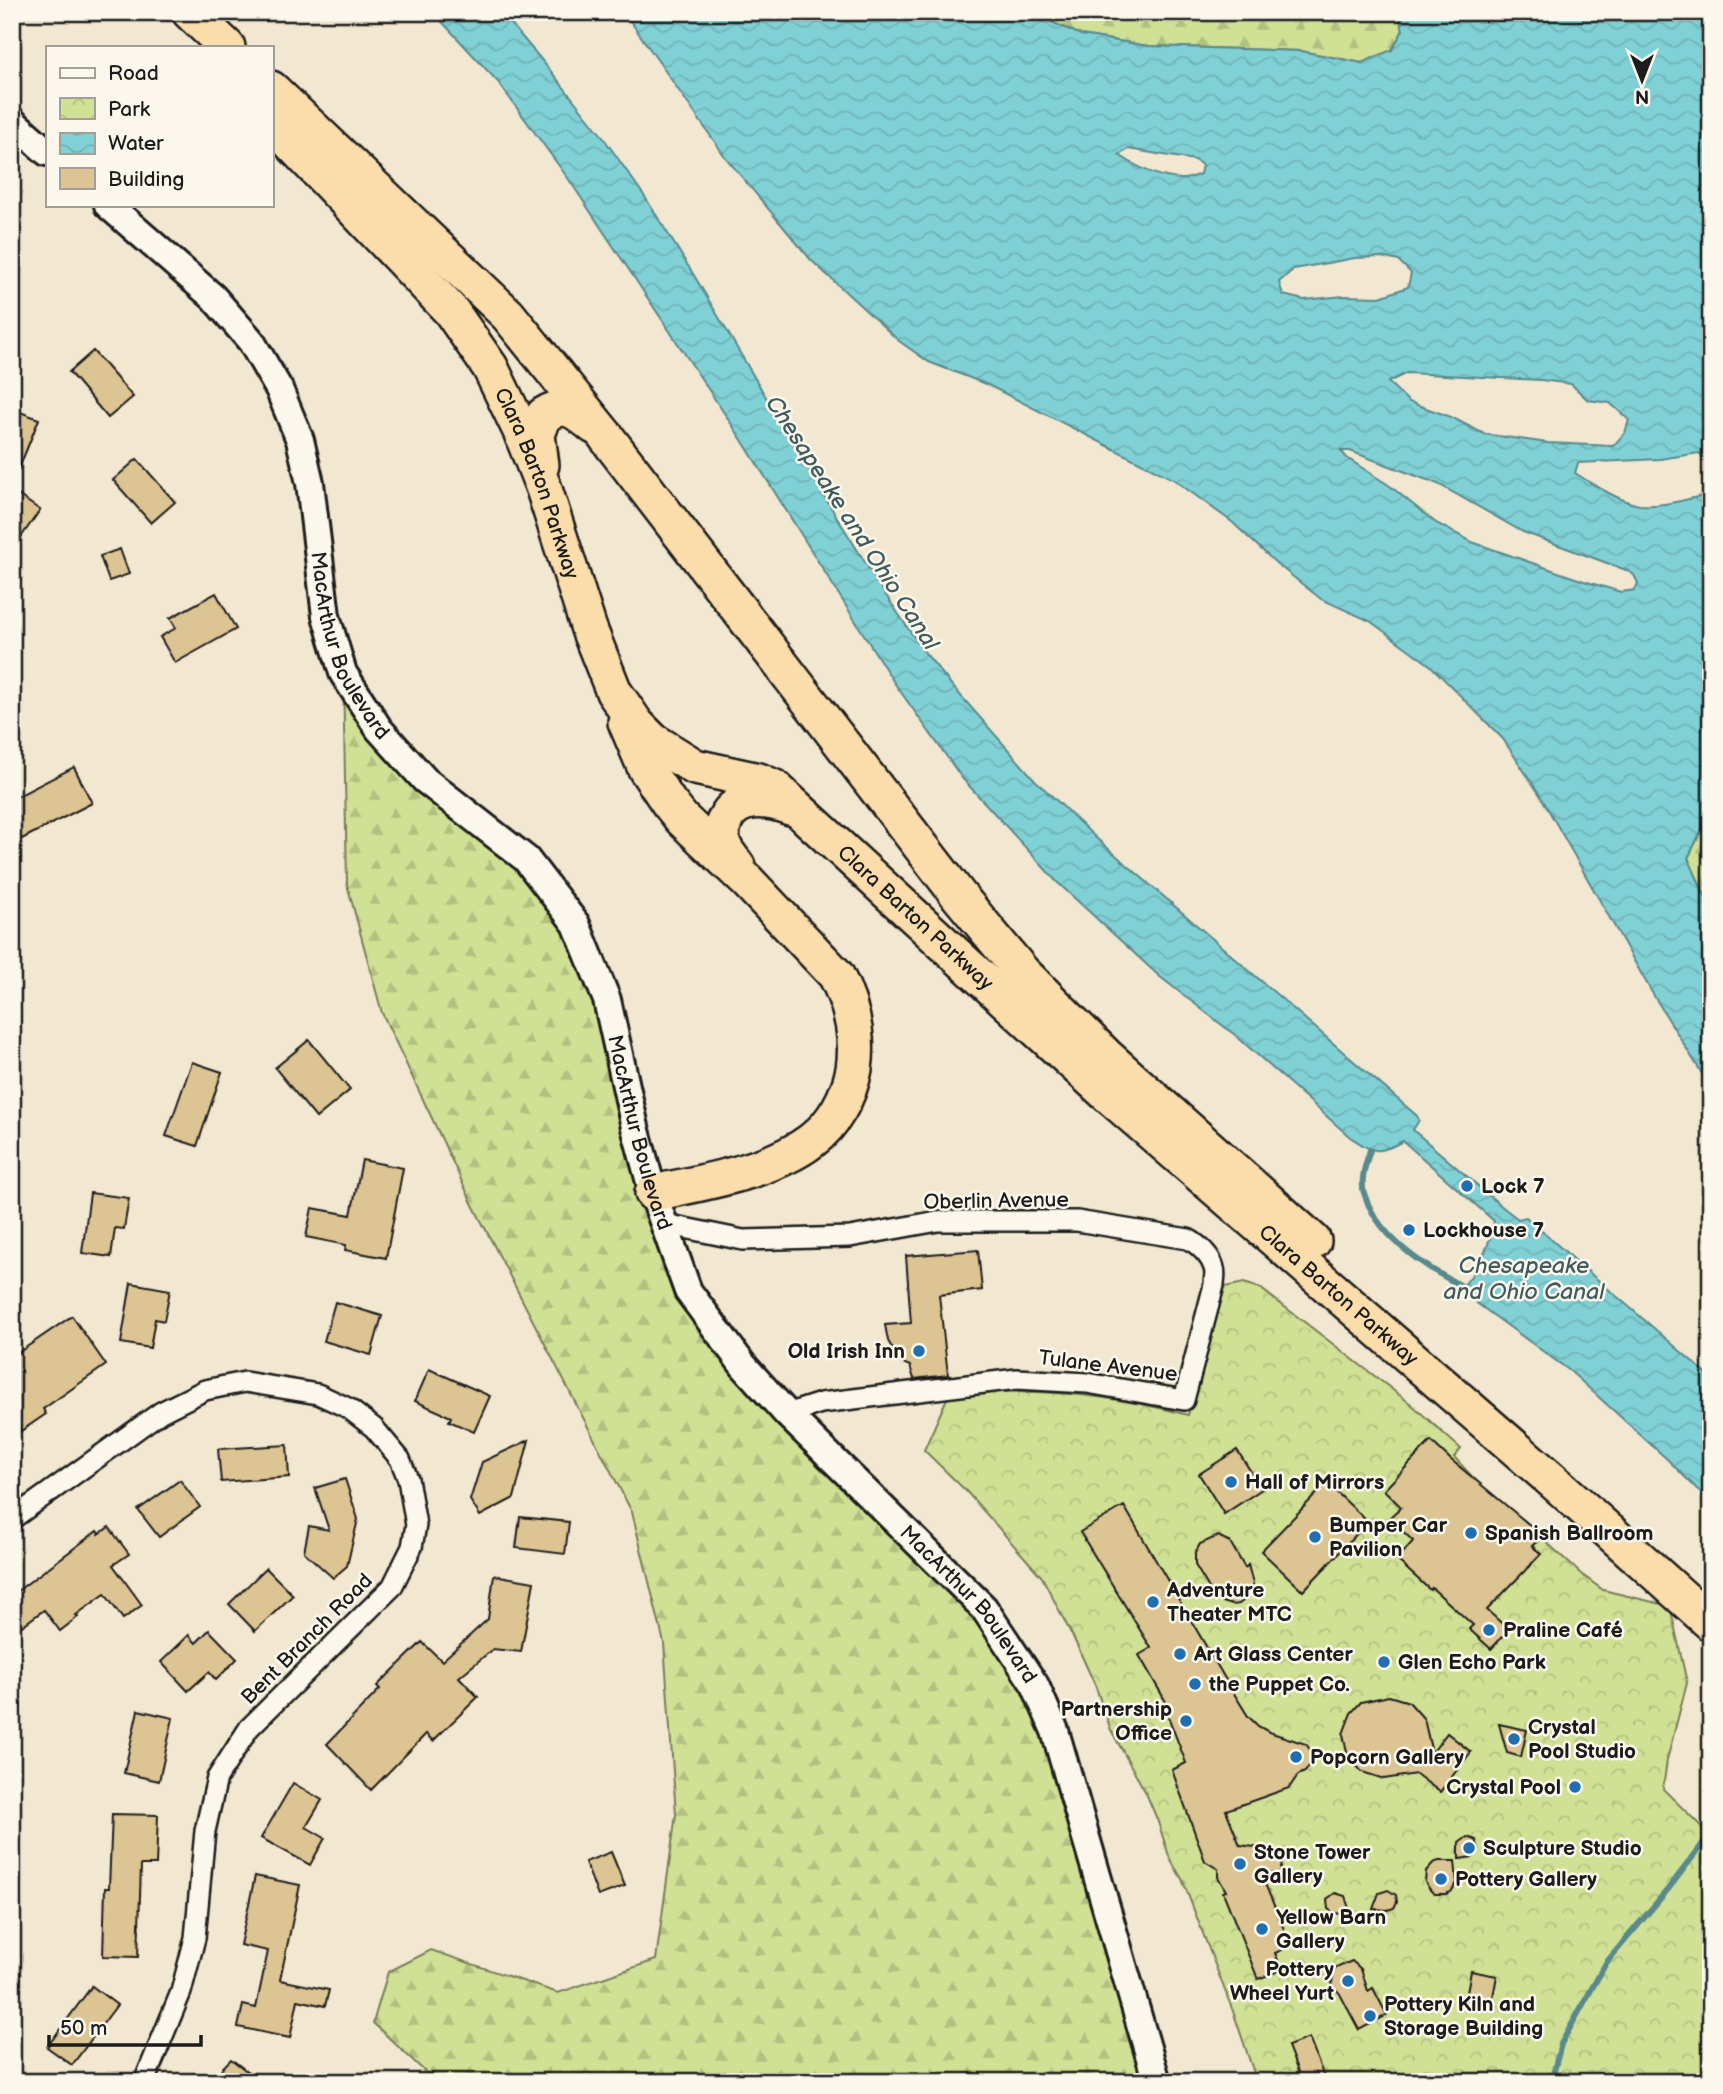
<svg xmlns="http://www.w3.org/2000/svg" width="1723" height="2094" viewBox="0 0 1723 2094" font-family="'Balsamiq Sans',sans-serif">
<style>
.forest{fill:url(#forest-firs);stroke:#767e58;stroke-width:2}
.park{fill:url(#park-crowns);stroke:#767e58;stroke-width:2}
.water{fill:url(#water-waves);stroke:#58898c;stroke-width:2;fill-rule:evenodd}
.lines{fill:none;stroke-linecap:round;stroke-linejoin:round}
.stream{stroke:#58898c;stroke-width:6}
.building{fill:#dcc493;stroke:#1c1c1c;stroke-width:2}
.street-casing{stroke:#1c1c1c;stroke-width:24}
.secondary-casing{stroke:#1c1c1c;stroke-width:32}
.highway-casing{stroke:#1c1c1c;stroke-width:40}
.street{stroke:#fbf7ec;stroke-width:19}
.secondary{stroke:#fbf7ec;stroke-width:26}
.highway{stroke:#faddab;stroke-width:35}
.poi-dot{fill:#1f6fb2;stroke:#fbf7ec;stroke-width:2.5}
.labels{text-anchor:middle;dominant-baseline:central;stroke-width:5;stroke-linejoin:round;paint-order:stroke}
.street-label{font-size:21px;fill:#1c1c1c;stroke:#fbf7ec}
.poi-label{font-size:21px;font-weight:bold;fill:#1c1c1c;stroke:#fbf7ec;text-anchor:start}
.water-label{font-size:23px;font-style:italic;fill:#3f5b5d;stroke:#fbf7ec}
</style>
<defs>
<pattern id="forest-firs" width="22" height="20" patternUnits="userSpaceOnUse" patternTransform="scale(1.75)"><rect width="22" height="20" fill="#d0e195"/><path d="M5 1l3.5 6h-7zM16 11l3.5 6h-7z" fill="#b2c080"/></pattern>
<pattern id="park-crowns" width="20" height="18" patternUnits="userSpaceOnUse" patternTransform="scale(1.75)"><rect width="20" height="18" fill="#d0e195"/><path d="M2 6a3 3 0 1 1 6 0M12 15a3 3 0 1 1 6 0" fill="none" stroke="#b2c080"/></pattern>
<pattern id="water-waves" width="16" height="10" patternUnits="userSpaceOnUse" patternTransform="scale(1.75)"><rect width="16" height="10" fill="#80d1d6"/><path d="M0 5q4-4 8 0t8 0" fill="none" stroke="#6eb3b7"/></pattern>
</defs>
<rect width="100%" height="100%" fill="#f2e8d1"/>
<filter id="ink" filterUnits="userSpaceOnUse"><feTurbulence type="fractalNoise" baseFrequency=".0143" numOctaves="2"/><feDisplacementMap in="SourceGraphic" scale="14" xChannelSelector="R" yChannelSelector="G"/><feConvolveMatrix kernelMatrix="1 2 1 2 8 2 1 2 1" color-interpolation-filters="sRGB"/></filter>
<g filter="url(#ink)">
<g class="forest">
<polygon points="1029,12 1398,12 1403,30 1392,50 1362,63 1301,51 1148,46 1081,35"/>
<polygon points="343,673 576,924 688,1291 984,1608 1035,1685 1157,2082 436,2082 373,2023 388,1972 431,1950 558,1993 656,1960 676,1814 664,1643 632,1512 473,1205 382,1013 347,884"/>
<polygon points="1711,817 1711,909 1688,858 1706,821"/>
</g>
<path class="park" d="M1244,1283L1260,1288L1411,1404L1461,1449L1454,1457L1479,1484L1529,1526L1581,1574L1603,1590L1670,1606L1687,1683L1667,1760L1663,1789L1711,1836V2082H1257L1234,2014L1182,1879L1170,1859L1157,1819L1146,1793L1111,1730L1095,1685L1075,1641L1042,1577L966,1491L924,1450L948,1396C1029,1386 1109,1394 1188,1415L1225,1287Z"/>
<g class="water">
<path d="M433,12H501L549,69L600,133L645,197L695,277L838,519L885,594L922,649L953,687L1035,780L1096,838L1417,1116L1419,1120L1413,1130L1505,1209L1518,1219L1526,1217C1587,1272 1650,1324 1711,1378V1503L1668,1460L1570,1371L1460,1291C1465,1282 1472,1276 1477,1268C1486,1253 1491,1238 1494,1221L1403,1141C1376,1155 1375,1153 1350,1137L1235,1035L1159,976L1057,882L962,778L893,681L742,440L570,181L498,82Z"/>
<path d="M624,12H1029L1081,35L1148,46L1301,51L1362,63L1392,50L1403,30L1399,12H1711V471L1708,462L1699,453L1660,459L1578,463L1575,473C1590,483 1623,503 1640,505C1661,507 1682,500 1702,496L1710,485L1711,478V817L1706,821L1688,858L1711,909V1088L1654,996L1540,795L1503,739L1430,665L1370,621L1321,599L1277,564L1232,522L1173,479L988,385L929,362L899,341L811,260L726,158ZM1128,149L1194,160L1202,165L1200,174C1195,176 1189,179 1183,179C1161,179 1137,167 1119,155ZM1381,257L1399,261L1411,273L1408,287L1380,297L1344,296L1304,300L1283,295L1279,282L1294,269L1355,258ZM1407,373L1541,380L1571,384L1588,400L1610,403L1629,420L1625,433L1613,446L1548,443L1484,434L1451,417L1409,402L1388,382ZM1341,451H1350L1438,484L1523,532L1626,570L1634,575L1638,583L1635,590L1621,592L1584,581L1472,542L1436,523L1390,486L1347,458Z"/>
</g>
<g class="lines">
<g class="stream">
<path d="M1370,1150C1366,1163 1360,1179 1364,1193C1377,1236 1424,1267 1462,1286"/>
<polyline points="1551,2082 1561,2044 1606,1963 1669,1888 1711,1833"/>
</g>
</g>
<g class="building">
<polygon points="93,351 133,397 108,418 69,372"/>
<polygon points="12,409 39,419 13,483 12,483"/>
<polygon points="137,459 175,502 151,523 113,480"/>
<polygon points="12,491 40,510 12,550"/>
<polygon points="120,549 129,574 109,581 100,556"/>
<polygon points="216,593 236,629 175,663 160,637 176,628 170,618"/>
<polygon points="74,767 92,803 12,844 12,799"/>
<polygon points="309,1040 350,1090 316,1118 275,1068"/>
<polygon points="192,1062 222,1072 197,1146 166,1136"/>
<polygon points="362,1160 403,1168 386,1258 345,1250 346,1245 306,1237 312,1208 351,1215"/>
<polygon points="90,1193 129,1198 124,1229 115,1228 111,1257 82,1253"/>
<polygon points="978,1250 982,1290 939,1295 948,1375 914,1379 910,1366 900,1362 888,1341 885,1325 911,1323 906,1256"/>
<polygon points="131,1283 170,1290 164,1321 155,1319 150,1348 121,1343"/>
<polygon points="335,1302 382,1316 371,1355 324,1341"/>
<polygon points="72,1316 106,1365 43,1409 46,1414 21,1431 12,1418 12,1357"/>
<polygon points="429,1369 490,1396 474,1432 449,1421 451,1417 415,1401"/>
<polygon points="529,1440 514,1498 480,1516 470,1500 482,1462"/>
<polygon points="1431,1441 1449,1458 1543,1536 1532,1546 1541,1554 1487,1610 1509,1630 1491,1649 1469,1629 1473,1625 1432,1588 1430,1590 1397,1560 1413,1541 1389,1518 1401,1507 1384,1490"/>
<polygon points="287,1445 289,1477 221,1482 218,1449"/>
<polygon points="1237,1450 1262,1489 1224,1514 1199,1474"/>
<polygon points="345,1479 358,1519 347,1566 333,1578 304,1552 309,1526 329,1530 315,1488"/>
<polygon points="180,1480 200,1507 159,1537 138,1510"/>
<polygon points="1327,1483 1368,1522 1303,1591 1261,1551"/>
<polygon points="1124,1506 1230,1687 1248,1716 1258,1726 1269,1732 1306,1744 1313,1754 1311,1763 1305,1772 1298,1775 1289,1788 1226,1810 1240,1845 1284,1851 1280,1874 1260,1872 1291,1946 1275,1953 1282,1970 1258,1979 1223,1892 1226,1891 1218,1877 1218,1869 1205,1861 1172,1770 1186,1763 1163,1703 1166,1702 1139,1655 1151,1648 1080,1532"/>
<polygon points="520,1517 569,1522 565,1554 516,1548"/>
<polygon points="109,1527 129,1554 113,1565 142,1605 123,1619 105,1594 76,1615 78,1617 60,1631 44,1610 12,1633 12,1595 97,1531 99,1534"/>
<polygon points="1218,1536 1230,1542 1245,1568 1248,1565 1253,1584 1251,1591 1244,1600 1239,1604 1232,1605 1216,1600 1195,1565 1195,1553 1200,1544"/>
<polygon points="266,1568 293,1595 255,1631 229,1604"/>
<polygon points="494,1575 534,1582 521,1652 493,1649 459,1677 478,1697 433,1741 426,1734 371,1790 327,1744 380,1689 377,1686 422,1642 442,1661 488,1619"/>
<polygon points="209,1630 237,1659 216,1680 209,1672 188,1691 161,1662 189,1635 196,1643"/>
<polygon points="1389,1696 1409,1702 1424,1719 1432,1753 1447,1733 1471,1752 1440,1792 1416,1774 1384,1779 1362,1772 1348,1756 1343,1734 1351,1713 1361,1702"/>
<polygon points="138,1710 173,1718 159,1781 124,1773"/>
<polygon points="1499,1724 1527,1730 1521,1757 1507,1753"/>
<polygon points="293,1783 322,1800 306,1827 325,1838 310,1865 261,1838"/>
<polygon points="112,1814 158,1815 156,1865 141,1865 138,1957 103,1956 105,1888 109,1888"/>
<polygon points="1467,1837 1476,1840 1479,1849 1473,1857 1459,1859 1459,1843"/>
<polygon points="611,1852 625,1886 598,1896 585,1862"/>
<polygon points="1439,1861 1455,1861 1457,1883 1451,1892 1446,1894 1435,1894 1431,1891 1425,1882 1426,1871 1433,1863"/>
<polygon points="255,1876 300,1885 280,1980 329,1990 325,2006 298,2000 290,2038 238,2027 243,2005 256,2008 268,1951 240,1945"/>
<polygon points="1388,1890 1396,1895 1397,1902 1394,1908 1387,1910 1373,1909 1379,1893"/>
<polygon points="1335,1893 1345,1896 1351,1915 1334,1913 1328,1909 1327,1899"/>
<polygon points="1352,1961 1361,1969 1368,1991 1373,1988 1387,2015 1359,2030 1340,1994 1332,1984 1333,1973 1336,1968"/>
<polygon points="1471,1971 1497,1976 1491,2007 1465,2002"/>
<polygon points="92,1986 117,2005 72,2065 47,2047"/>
<polygon points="1309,2038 1326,2082 1302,2082 1288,2046"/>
<polygon points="231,2059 261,2082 209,2082"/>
</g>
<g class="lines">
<g class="street-casing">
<g id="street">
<path d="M665,1224L743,1240L850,1237L938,1221H1077L1188,1239C1198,1244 1211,1256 1214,1268C1216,1273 1214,1280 1214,1285L1184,1400L1087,1383L1017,1379L821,1403L787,1414"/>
<polyline points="12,1519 161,1412 205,1390 245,1382 318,1394 348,1408 374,1428 400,1459 408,1479 416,1525 412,1547 392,1587 249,1728 217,1778 205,1831 195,1938 181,1992 144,2082"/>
</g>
</g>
<g class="secondary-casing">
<g id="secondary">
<polyline points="12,121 47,152"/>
<path id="s1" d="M108,205L213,297L251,341L279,389L300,440L310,483L326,616L343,673L379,729L425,780L526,859L576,924L607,1000L635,1127L653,1193L688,1291L743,1365L787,1414L984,1608L1035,1685L1055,1731L1157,2082"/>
</g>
</g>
<g class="highway-casing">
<g id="highway">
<polyline points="190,12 227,47"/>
<polyline points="271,89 508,315 604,434 959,896 1022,972 1106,1056 1313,1241"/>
<path id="s2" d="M271,122L451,311L490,367L521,431L544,489L589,629L614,692L636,724L653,741L695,767L759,781L775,788L1106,1093L1561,1488L1711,1623"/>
<path d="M541,465L537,435L544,415C568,401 575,411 594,426"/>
<path d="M626,722L646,769L669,803L682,819L747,881L836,975C851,1004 859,1036 854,1069C849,1096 834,1124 811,1141C772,1171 701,1183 653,1193"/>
<path d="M737,866C733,860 727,854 724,847C720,838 721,829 725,820C736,794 768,799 790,807"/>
</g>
</g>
<use href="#street" class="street"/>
<use href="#secondary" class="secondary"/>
<use href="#highway" class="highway"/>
</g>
</g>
<g class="poi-dot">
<circle cx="1467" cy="1186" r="7"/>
<circle cx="1409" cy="1230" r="7"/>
<circle cx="919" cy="1351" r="7"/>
<circle cx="1231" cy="1482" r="7"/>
<circle cx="1471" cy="1533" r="7"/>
<circle cx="1315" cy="1537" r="7"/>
<circle cx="1153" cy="1602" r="7"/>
<circle cx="1489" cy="1630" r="7"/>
<circle cx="1180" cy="1654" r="7"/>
<circle cx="1384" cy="1662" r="7"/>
<circle cx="1195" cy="1684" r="7"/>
<circle cx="1186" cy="1721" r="7"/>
<circle cx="1514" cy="1739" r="7"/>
<circle cx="1296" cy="1757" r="7"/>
<circle cx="1575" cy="1787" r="7"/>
<circle cx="1469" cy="1848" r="7"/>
<circle cx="1240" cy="1864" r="7"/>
<circle cx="1441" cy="1879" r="7"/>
<circle cx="1262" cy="1929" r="7"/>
<circle cx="1348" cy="1981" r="7"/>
<circle cx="1370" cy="2016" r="7"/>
</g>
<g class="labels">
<g class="street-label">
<text stroke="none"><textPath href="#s2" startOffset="455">Clara Barton Parkway</textPath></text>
<text stroke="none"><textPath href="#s1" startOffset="522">MacArthur Boulevard</textPath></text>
<text stroke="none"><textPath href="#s2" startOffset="1064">Clara Barton Parkway</textPath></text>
<text stroke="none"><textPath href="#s1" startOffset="1110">MacArthur Boulevard</textPath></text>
<text transform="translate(996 1201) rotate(-1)">Oberlin Avenue</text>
<text stroke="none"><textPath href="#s2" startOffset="1631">Clara Barton Parkway</textPath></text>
<text transform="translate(1108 1366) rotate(7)">Tulane Avenue</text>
<text stroke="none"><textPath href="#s1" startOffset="1698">MacArthur Boulevard</textPath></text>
<text transform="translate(307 1639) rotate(-45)">Bent Branch Road</text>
</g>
<g class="poi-label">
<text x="1481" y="1186">Lock 7</text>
<text x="1423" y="1230">Lockhouse 7</text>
<text x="905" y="1351" text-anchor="end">Old Irish Inn</text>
<text x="1245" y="1482">Hall of Mirrors</text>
<text x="1329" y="1525">Bumper Car<tspan x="1329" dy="24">Pavilion</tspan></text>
<text x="1485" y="1533">Spanish Ballroom</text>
<text x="1167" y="1590">Adventure<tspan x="1167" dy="24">Theater MTC</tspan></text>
<text x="1503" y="1630">Praline Café</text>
<text x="1194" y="1654">Art Glass Center</text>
<text x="1398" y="1662">Glen Echo Park</text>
<text x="1209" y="1684">the Puppet Co.</text>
<text x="1172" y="1709" text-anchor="end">Partnership<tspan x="1172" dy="24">Office</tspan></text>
<text x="1528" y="1727">Crystal<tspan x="1528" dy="24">Pool Studio</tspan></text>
<text x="1310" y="1757">Popcorn Gallery</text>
<text x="1561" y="1787" text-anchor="end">Crystal Pool</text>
<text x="1483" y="1848">Sculpture Studio</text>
<text x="1254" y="1852">Stone Tower<tspan x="1254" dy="24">Gallery</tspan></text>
<text x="1455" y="1879">Pottery Gallery</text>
<text x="1276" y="1917">Yellow Barn<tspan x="1276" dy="24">Gallery</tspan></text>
<text x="1334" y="1969" text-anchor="end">Pottery<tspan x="1334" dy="24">Wheel Yurt</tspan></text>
<text x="1384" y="2004">Pottery Kiln and<tspan x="1384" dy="24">Storage Building</tspan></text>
</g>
<g class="water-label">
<text transform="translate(852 523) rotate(57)">Chesapeake and Ohio Canal</text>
<text x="1524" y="1266">Chesapeake<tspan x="1524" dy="26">and Ohio Canal</tspan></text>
</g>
</g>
<rect width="1723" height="2094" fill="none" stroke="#fbf7ec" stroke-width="42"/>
<rect x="21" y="21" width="1681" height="2052" fill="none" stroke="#1c1c1c" stroke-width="2.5" filter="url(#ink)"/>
<rect x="46" y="46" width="228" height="161" fill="#fbf7ec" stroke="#a29f99" stroke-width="2"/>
<rect x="60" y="68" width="35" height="10" fill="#fbf7ec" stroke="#a29f99" stroke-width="2"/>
<text x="108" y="80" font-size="21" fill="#1c1c1c">Road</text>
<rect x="60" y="98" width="35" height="21" fill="url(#park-crowns)" stroke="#a29f99" stroke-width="2"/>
<text x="108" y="116" font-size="21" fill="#1c1c1c">Park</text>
<rect x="60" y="133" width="35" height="21" fill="url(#water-waves)" stroke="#a29f99" stroke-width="2"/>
<text x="108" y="150" font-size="21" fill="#1c1c1c">Water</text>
<rect x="60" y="168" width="35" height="21" fill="#dcc493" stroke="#a29f99" stroke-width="2"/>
<text x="108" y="186" font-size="21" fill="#1c1c1c">Building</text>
<g transform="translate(1642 80) rotate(180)" stroke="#fbf7ec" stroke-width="5" paint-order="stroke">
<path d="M0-5L12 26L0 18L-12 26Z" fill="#1c1c1c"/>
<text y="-10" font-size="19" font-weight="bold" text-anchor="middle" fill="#1c1c1c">N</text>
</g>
<path d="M49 2035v10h152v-10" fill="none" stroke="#1c1c1c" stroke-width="3.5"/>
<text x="60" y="2035" font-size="21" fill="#1c1c1c" stroke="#fbf7ec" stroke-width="5" paint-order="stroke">50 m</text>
</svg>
